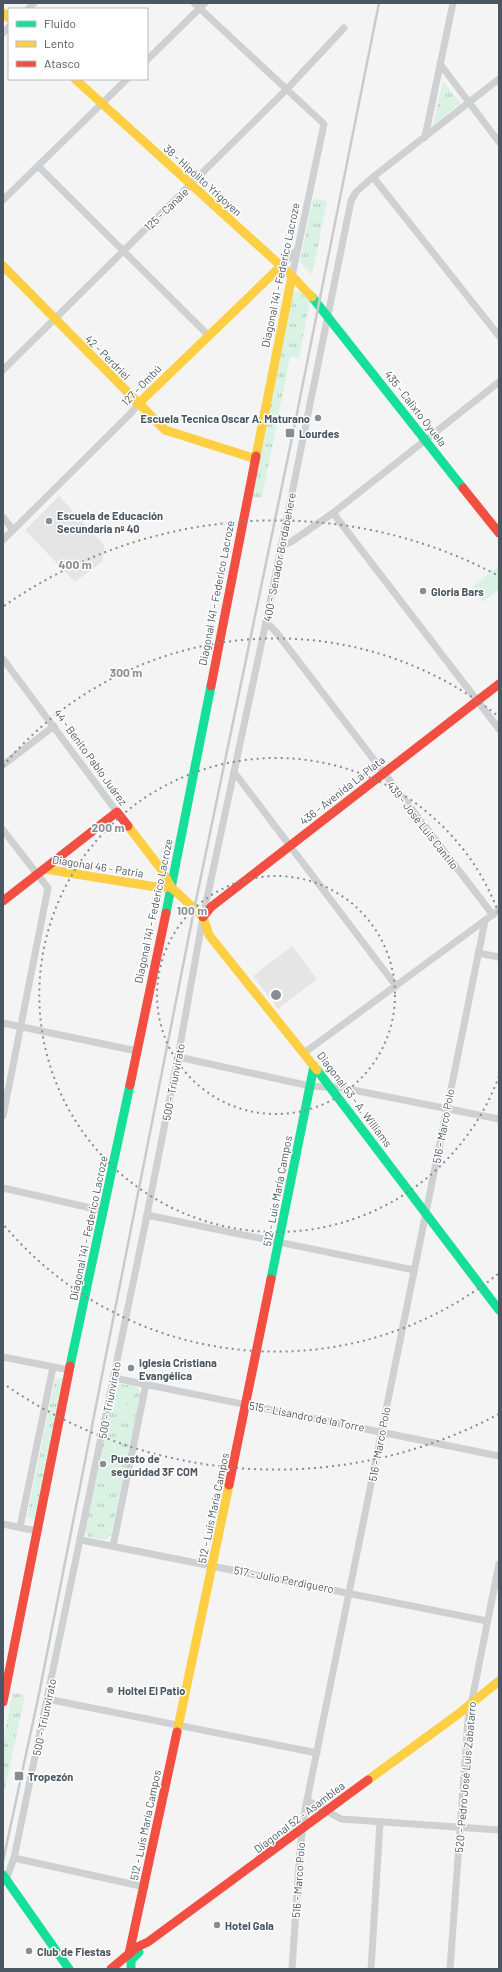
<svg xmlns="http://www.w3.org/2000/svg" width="502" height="1972" viewBox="0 0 502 1972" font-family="Barlow,sans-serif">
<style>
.education{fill:#e6e5e6}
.grass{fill:url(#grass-tufts)}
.garden{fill:#d9f2e3}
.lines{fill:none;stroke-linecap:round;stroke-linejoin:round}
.street{stroke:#ced0d2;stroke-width:7}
.fast{stroke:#16e098;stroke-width:9}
.slow{stroke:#ffcf43;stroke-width:9}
.jam{stroke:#f24e42;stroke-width:9}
.rail{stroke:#c9cacc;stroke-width:2.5}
.ring{fill:none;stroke:#868d94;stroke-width:2;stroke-dasharray:2 4}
.poi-dot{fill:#868d94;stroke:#fff;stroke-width:1.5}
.labels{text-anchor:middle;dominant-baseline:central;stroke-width:3;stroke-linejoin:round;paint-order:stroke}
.street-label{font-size:11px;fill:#4a5661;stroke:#fff}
.poi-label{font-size:11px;font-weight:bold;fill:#4a5661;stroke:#fff;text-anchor:start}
.centre{fill:#868d94;stroke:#fff;stroke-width:2}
.ring-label{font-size:12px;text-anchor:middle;font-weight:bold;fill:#868d94;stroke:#fff;stroke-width:3;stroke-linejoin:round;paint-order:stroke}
</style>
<defs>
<pattern id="grass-tufts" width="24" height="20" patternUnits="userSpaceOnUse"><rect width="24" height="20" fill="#d9f2e3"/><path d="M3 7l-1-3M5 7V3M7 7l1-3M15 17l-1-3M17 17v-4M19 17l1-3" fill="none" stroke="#b2c7bb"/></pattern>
</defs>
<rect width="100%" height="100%" fill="#f4f4f4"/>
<g class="education">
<polygon points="59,496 104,545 103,561 75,582 25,530"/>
<polygon points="292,946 317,979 278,1009 253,976"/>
</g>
<g class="grass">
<polygon points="443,81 460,103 433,125"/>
<polygon points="313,199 327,201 312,275 300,262"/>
<polygon points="299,291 310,301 299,358 290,357 262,498 252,497 293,293"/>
<polygon points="58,1378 63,1378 37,1518 32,1519 27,1516 55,1380"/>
<polygon points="121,1384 136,1386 141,1392 111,1535 105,1540 89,1537 84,1530 114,1387"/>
<polygon points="13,1693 25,1695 3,1798 3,1739"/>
</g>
<g class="garden">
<polygon points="499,566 499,589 483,602 472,587"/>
<circle cx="124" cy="1408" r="4.5"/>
</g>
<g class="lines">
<g class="street">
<polyline points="194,3 324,124 292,276"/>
<polyline points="28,9 34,3"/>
<polyline points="3,33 9,27"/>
<polyline points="147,60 205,3"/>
<polyline points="440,64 499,142"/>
<polyline points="425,137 453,3"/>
<polyline points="38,166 208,335"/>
<polyline points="373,177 499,336"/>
<polyline points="3,200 127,79"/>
<polyline points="280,267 297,250"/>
<polyline points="3,370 286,90 344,28"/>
<polyline points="333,513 499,729"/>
<polyline points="3,517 13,530"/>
<polyline points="3,540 130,414 138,404"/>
<polyline points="281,546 291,542 333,513 499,382"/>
<polyline points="266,622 276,632 493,915"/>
<polyline points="3,659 117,812"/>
<polyline points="3,765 54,726"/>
<polyline points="234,772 396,986"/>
<polyline points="3,830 48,888 3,1116"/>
<polyline points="478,953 499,957"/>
<polyline points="3,1023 137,1051"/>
<polyline points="304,1053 499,910"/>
<polyline points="178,1057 310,1086 343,1088 499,1119"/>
<polyline points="3,1188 104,1211"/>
<polyline points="147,1215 414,1270"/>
<polyline points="3,1357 69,1370"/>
<polyline points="114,1378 499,1456"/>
<polyline points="3,1524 37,1531"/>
<polyline points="20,1527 53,1367"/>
<polyline points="81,1540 487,1621"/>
<polyline points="113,1546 146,1384"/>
<polyline points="47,1699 317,1753"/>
<polyline points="307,1800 341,1819 499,1830"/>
<polyline points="14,1858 145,1887"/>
<polyline points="6,1880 14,1858 144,1230 178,1057 203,917 266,622 351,201 356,192 373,177 499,79"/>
<polyline points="292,1969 300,1849 305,1810 485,921"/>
<polyline points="371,1969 380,1822"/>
<polyline points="450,1969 468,1720 499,1564"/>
</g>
<g class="fast">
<polyline points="312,297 463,488"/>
<polyline points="166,913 211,686"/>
<polyline points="317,1070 499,1310"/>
<polyline points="271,1279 314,1066"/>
<polyline points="70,1366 130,1085"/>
<polyline points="3,1875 69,1969"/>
<polyline points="131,1969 131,1960 139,1952"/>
</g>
<g class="slow">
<polyline points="3,13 9,18"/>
<polyline points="75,79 292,276 312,297"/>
<polyline points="3,266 165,430 256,459"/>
<polyline points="138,404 280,267"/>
<polyline points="256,456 292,276"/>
<polyline points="128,826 161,869 171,887 203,917 209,935 317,1070"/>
<polyline points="45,869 156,887 171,887"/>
<polyline points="177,1732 229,1485"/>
<polyline points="368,1780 457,1715 499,1681"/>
</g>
<g class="jam">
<polyline points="463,488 499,533"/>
<polyline points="211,686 256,456"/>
<polyline points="3,901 117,812 128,826"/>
<polyline points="203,917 211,907 499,684"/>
<polyline points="130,1085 166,913"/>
<polyline points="229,1485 271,1279"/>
<polyline points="3,1702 70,1366"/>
<polyline points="129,1954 177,1732"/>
<polyline points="111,1969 137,1947 148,1942 368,1780"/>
</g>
<polyline class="rail" points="3,1861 39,1694 194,910 293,433 379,3"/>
</g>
<g class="ring">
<circle cx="276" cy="995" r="119"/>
<path d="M499 1076A237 237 0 1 1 499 914"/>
<path d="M498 1274A356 356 0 0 1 3 1224M3 766A356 356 0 0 1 498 716"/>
<path d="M499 1414A475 475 0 0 1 4 1384M4 606A475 475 0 0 1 499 576"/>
</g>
<g class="poi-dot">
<circle cx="318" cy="418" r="4"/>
<rect x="285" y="428" width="10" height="10" rx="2"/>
<circle cx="49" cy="521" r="4"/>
<circle cx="423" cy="591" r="4"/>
<circle cx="131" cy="1368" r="4"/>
<circle cx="103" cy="1464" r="4"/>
<circle cx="110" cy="1690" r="4"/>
<rect x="14" y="1771" width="10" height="10" rx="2"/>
<circle cx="217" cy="1925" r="4"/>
<circle cx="29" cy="1951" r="4"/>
</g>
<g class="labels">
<g class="street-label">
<text transform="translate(203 180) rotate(42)">38 - Hipólito Yrigoyen</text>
<text transform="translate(166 209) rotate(-44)">125 - Canale</text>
<text transform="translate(280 275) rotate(-78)">Diagonal 141 - Federico Lacroze</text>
<text transform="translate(108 357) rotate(45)">42 - Perdriel</text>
<text transform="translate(141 385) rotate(-46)">127 - Ombú</text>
<text transform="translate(416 408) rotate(52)">435 - Calixto Oyuela</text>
<text transform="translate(279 557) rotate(-79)">400 - Senador Bordabehere</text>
<text transform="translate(216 593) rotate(-79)">Diagonal 141 - Federico Lacroze</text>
<text transform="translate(91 757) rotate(54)">44 - Benito Pablo Juárez</text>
<text transform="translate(342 790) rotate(-38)">436 - Avenida La Plata</text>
<text transform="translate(423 825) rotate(52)">439 - José Luis Cantilo</text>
<text transform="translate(98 866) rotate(9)">Diagonal 46 - Patria</text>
<text transform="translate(153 911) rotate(-78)">Diagonal 141 - Federico Lacroze</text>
<text transform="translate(173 1082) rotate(-79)">500 - Triunvirato</text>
<text transform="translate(355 1099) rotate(53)">Diagonal 53 - A. Williams</text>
<text transform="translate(443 1126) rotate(-79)">516 - Marco Polo</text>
<text transform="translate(277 1191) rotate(-79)">512 - Luis María Campos</text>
<text transform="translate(88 1228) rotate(-78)">Diagonal 141 - Federico Lacroze</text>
<text transform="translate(109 1400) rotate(-79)">500 - Triunvirato</text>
<text transform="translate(307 1416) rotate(11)">515 - Lisandro de la Torre</text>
<text transform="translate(379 1444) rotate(-79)">516 - Marco Polo</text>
<text transform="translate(213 1508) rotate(-78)">512 - Luis María Campos</text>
<text transform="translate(284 1579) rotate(11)">517 - Julio Perdiguero</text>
<text transform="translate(44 1717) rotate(-78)">500 - Triunvirato</text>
<text transform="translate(465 1777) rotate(-85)">520 - Pedro José Luis Zabatarro</text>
<text transform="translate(299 1817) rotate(-37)">Diagonal 52 - Asamblea</text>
<text transform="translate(145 1825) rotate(-78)">512 - Luis María Campos</text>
<text transform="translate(298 1880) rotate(-86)">516 - Marco Polo</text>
</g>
<g class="poi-label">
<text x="310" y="418" text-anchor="end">Escuela Tecnica Oscar A. Maturano</text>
<text x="299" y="433">Lourdes</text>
<text x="57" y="515">Escuela de Educación<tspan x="57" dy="13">Secundaria nº 40</tspan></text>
<text x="431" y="591">Gloria Bars</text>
<text x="139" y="1362">Iglesia Cristiana<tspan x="139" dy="13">Evangélica</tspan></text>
<text x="111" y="1458">Puesto de<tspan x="111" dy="13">seguridad 3F COM</tspan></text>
<text x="118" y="1690">Holtel El Patio</text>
<text x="28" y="1776">Tropezón</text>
<text x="225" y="1925">Hotel Gala</text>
<text x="37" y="1951">Club de Fiestas</text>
</g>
</g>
<circle cx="276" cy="995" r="6" class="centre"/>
<g class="ring-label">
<text x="75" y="569">400 m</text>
<text x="126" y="677">300 m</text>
<text x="108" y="832">200 m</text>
<text x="192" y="915">100 m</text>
</g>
<rect width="502" height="1972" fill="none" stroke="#4a5661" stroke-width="8"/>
<rect x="8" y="8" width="140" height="72" fill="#ffffff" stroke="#b7bbc0"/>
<rect x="16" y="21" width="20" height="6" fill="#16e098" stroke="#b7bbc0"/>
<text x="44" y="28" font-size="12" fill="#4a5661">Fluido</text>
<rect x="16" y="41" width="20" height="6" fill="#ffcf43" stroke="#b7bbc0"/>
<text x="44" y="48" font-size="12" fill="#4a5661">Lento</text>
<rect x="16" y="61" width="20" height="6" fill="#f24e42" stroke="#b7bbc0"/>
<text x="44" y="68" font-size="12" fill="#4a5661">Atasco</text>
</svg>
